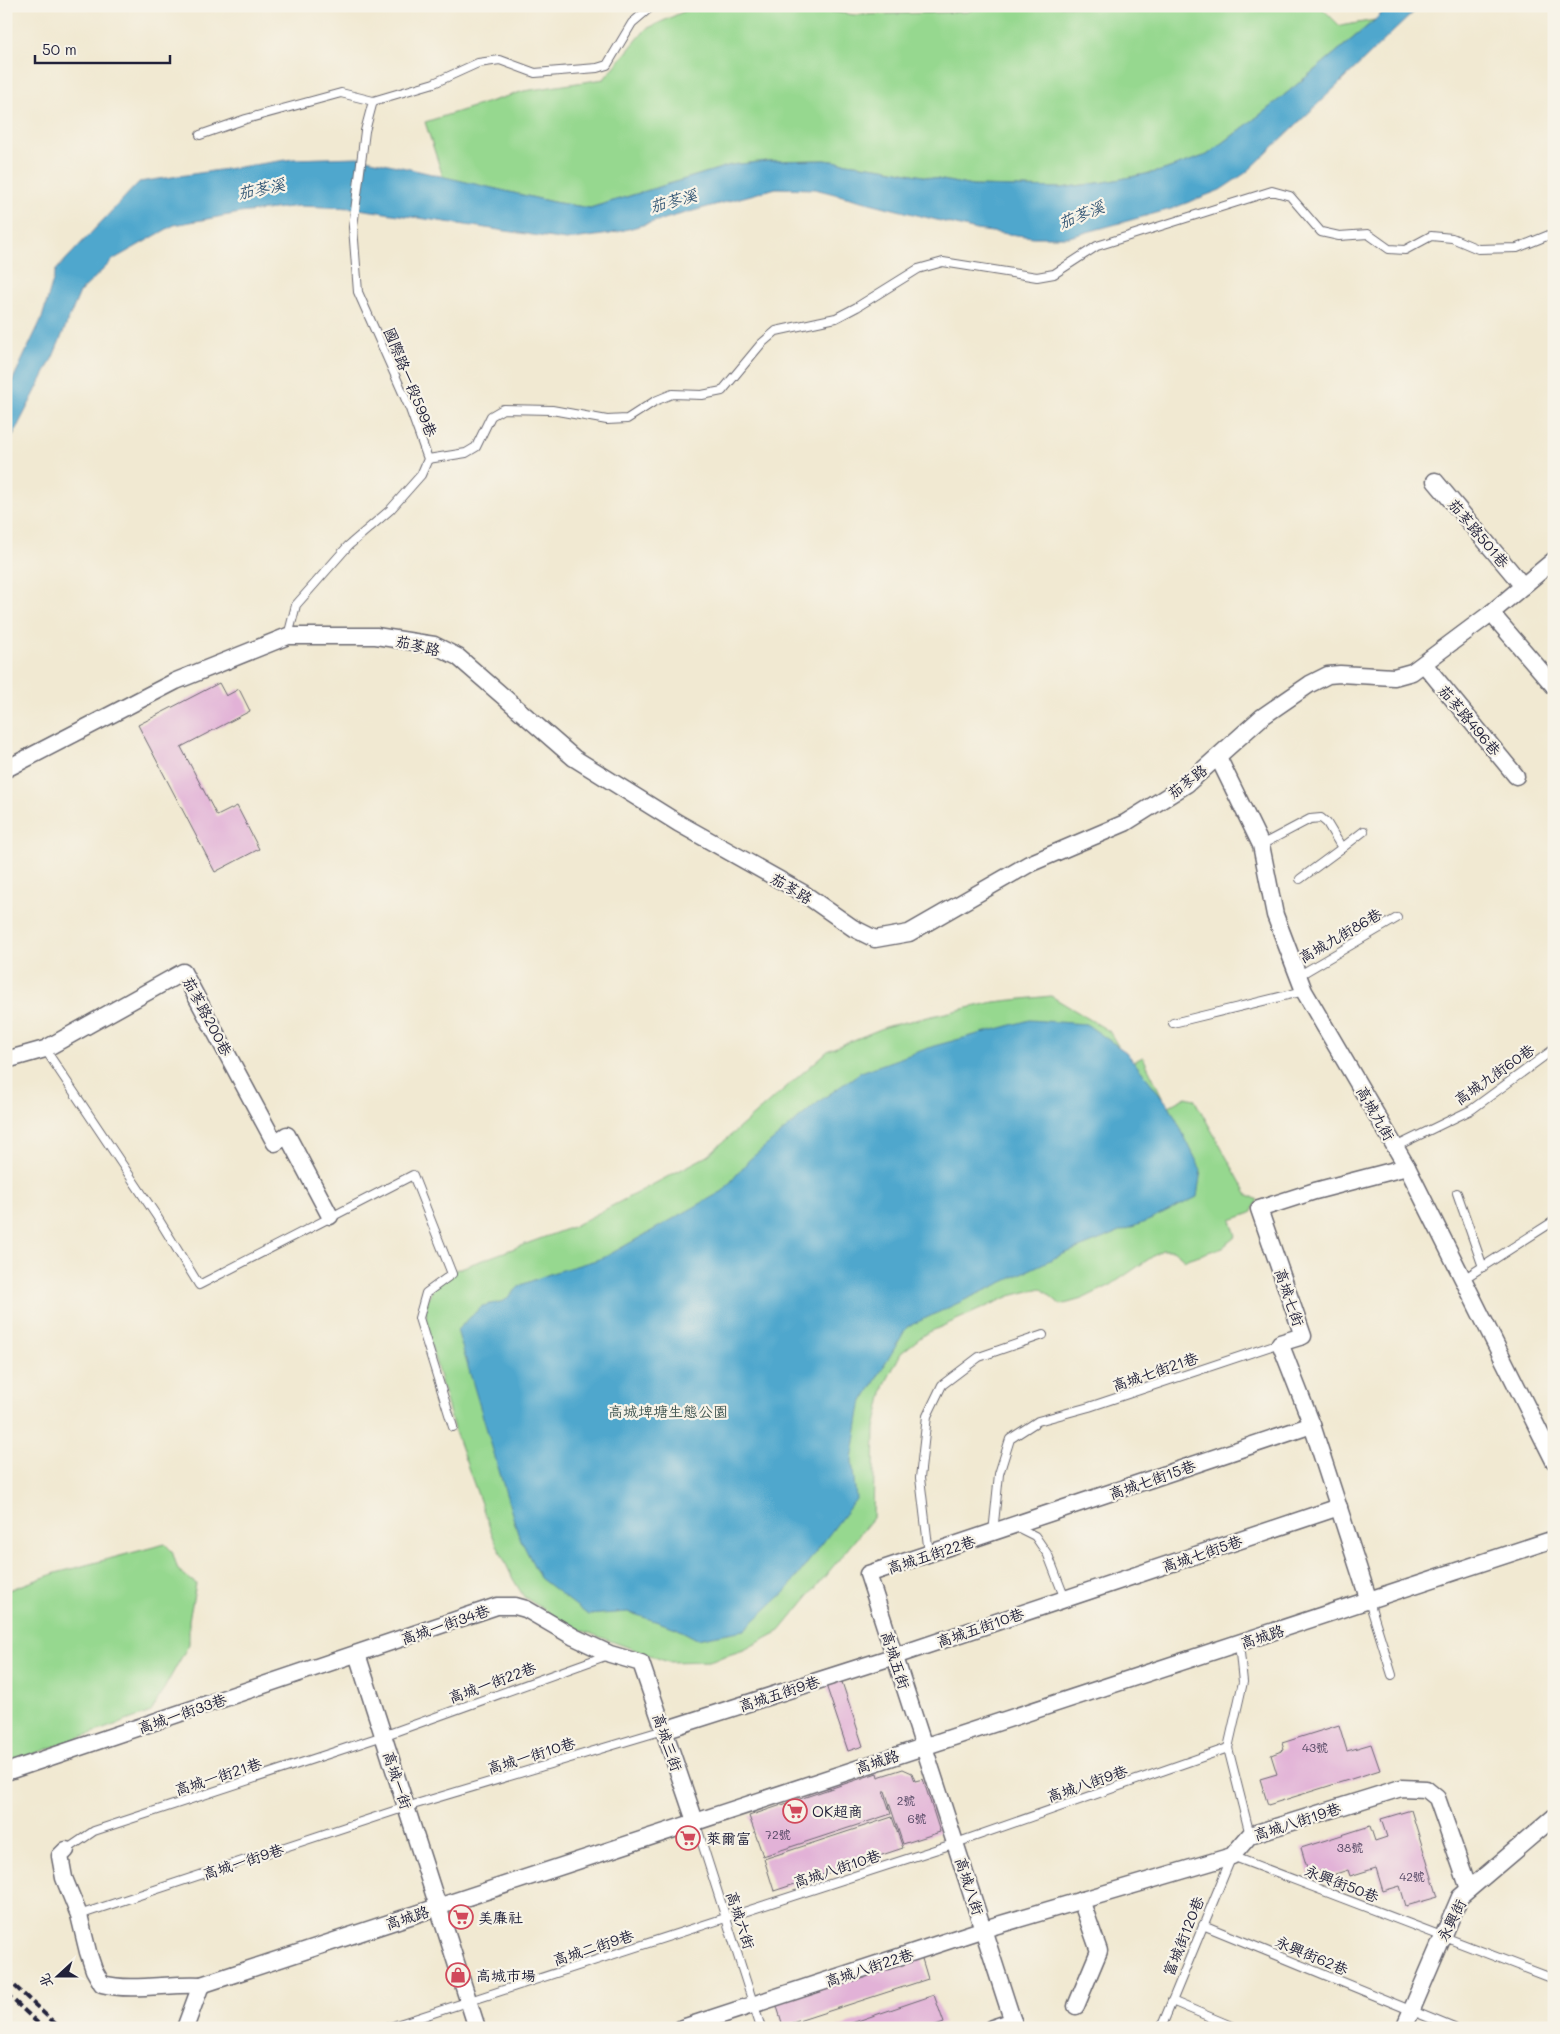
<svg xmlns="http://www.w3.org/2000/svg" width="1560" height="2034" viewBox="0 0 1560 2034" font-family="Mali,'LXGW WenKai TC',sans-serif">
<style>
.green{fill:#96d88f;stroke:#5c7d65}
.water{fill:#50a7cd;stroke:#396484}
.building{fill:#e2b2d7}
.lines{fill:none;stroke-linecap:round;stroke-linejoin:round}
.service-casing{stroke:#6a6870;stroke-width:10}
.minor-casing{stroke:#6a6870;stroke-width:19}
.service{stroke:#fff;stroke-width:8}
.minor{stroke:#fff;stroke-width:16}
.rail{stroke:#22223b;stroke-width:4;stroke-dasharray:8 4;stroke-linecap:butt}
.labels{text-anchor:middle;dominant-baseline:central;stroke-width:4.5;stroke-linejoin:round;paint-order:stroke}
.number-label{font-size:12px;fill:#524662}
.street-label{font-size:15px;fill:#22223b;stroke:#f7f3e8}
.park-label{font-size:15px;fill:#455954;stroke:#f7f3e8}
.poi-label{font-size:15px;fill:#22223b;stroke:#f7f3e8;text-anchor:start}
.water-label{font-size:16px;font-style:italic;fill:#345775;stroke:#f7f3e8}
</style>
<rect width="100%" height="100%" fill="#f7f3e8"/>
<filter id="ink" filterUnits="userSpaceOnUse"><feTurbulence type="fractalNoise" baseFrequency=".02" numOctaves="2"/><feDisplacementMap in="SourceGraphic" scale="10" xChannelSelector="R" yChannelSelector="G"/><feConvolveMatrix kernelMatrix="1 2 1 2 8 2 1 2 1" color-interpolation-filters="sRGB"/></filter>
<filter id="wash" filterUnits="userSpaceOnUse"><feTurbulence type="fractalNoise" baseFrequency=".0096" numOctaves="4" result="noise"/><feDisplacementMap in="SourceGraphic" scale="20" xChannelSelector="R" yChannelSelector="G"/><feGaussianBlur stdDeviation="1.12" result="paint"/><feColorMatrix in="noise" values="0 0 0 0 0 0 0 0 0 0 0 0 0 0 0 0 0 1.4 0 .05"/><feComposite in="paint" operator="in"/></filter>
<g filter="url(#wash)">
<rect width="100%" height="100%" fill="#f1e9d2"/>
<g class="green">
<polygon points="699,6 792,6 855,15 968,12 978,6 1320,6 1340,26 1375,20 1265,111 1207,155 1161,171 1105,182 1061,188 972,186 883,168 825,160 768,161 731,165 590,208 553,202 443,177 425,122 524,91 604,79 646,29 689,9"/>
<polygon points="1051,996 1109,1031 1129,1064 1143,1057 1167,1107 1186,1097 1194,1099 1247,1194 1258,1200 1251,1213 1231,1220 1236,1236 1223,1247 1185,1260 1173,1250 1162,1250 1111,1285 1082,1299 1061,1305 1041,1288 1010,1296 925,1334 901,1353 885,1384 875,1428 873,1518 780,1631 744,1650 709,1661 668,1662 570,1626 524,1597 513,1579 492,1534 454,1429 429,1338 425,1305 439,1276 572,1227 707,1156 829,1050 888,1026 994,1002"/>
<polygon points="165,1544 172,1551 178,1570 196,1584 189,1620 189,1644 151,1712 6,1764 6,1591 56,1573"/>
</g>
<g class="water">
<polygon points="1388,6 1420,6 1247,172 1220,190 1171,209 1069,237 1033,237 976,230 815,189 776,188 610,234 566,240 352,208 299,206 240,213 174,225 114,259 80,292 53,357 6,449 6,394 42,318 56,270 139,182 293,159 358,157 553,202 590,208 731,165 768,161 825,160 883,168 972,186 1061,188 1105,182 1161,171 1207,155 1265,111 1375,20"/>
<polygon points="1030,1020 1086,1024 1126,1052 1170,1107 1201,1170 1197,1197 1150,1220 1061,1255 907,1327 861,1405 852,1460 856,1499 787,1590 744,1630 697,1639 676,1628 628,1612 588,1615 540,1578 518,1534 457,1330 482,1306 504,1301 521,1285 552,1273 603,1258 723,1191 749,1160 821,1100 861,1072 934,1046"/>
</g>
<g id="blocks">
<g class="building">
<polygon points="219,683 226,696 239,689 250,711 181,747 217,816 237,806 259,849 215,872 138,725"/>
<polygon points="841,1679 863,1746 848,1751 826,1685"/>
<polygon points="1339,1725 1347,1751 1371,1744 1380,1770 1268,1805 1260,1779 1277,1774 1271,1755 1284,1750 1282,1743"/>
<polygon points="903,1769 912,1773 915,1781 923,1779 940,1832 903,1844 885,1791 883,1791 891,1814 763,1856 749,1816 877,1773 878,1777"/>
<polygon points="1411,1810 1438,1897 1406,1906 1400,1886 1383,1891 1376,1868 1350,1876 1348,1870 1326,1877 1324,1870 1309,1874 1301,1848 1370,1826 1375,1841 1387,1837 1381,1819"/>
<polygon points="892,1817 903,1848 774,1891 764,1859"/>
<polygon points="920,1952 928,1979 783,2026 775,2000"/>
<polygon points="934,1995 944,2023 930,2028 837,2028"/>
</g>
</g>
</g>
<g filter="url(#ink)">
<use href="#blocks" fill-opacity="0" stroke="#6a6870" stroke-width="1"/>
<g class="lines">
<g class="service-casing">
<g id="service">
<polyline points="373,101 434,83 478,63 500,60 535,73 597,68 607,65 632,23 652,6"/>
<polyline points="200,135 246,119 341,93 373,101 365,131 353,227 358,292 410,409 428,459 421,475 390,510 348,546 296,605 288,636"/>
<polyline points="428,459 466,453 476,447 491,416 503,409 552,410 607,420 627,419 655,401 672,394 702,395 722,391 761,344 776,331 836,318 857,307 918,269 943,262 1037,277 1054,274 1097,246 1272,191 1290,196 1321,232 1339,236 1368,234 1389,249 1405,250 1431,236 1452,238 1478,249 1517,248 1554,233"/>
<polyline points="1261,845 1310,819 1321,818 1327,823 1342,848 1300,879"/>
<polyline points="1342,848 1364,831"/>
<polyline points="1298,976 1397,918"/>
<polyline points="1173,1023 1304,991"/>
<polyline points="45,1049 156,1215 199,1285 413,1175 452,1274 426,1293 419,1318 453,1427"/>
<polyline points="1395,1147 1471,1110 1554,1049"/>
<polyline points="1457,1193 1483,1267"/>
<polyline points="1462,1280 1554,1221"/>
<polyline points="1015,1526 1035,1536 1048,1555 1065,1599"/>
<polyline points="993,1533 999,1474 1010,1439 1038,1421 1089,1407 1280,1343"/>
<polyline points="929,1554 920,1478 927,1416 942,1385 979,1357 1043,1335"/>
<polyline points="1369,1601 1392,1675"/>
<polyline points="1239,1643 1243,1682 1228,1748 1250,1835"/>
<polyline points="695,1821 761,2028"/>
<polyline points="66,1850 94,1831 383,1736 608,1655"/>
<polyline points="79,1915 406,1807 664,1730"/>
<polyline points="1203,1925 1454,2028"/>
<polyline points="1172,2001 1236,2028"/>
<polyline points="387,2028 956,1843 1228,1748"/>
<polyline points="1161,2028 1232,1856 1554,1979"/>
</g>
</g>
<g class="minor-casing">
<g id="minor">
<polyline points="1435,481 1523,586"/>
<polyline points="1491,613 1554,686"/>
<polyline points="1424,664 1516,776"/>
<polyline points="1218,757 1261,845 1275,915 1304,991 1407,1167 1554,1461"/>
<polyline points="6,769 176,681 288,636 376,636 434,645 458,657 574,758 678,823 803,893 853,928 875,939 909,933 1029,864 1125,823 1187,784 1262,717 1310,684 1328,675 1340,674 1394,677 1412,672 1491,613 1554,560"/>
<polyline points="6,1060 45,1049 183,972 275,1143 287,1135 330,1216"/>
<polyline points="1369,1601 1312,1425 1280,1343 1303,1336 1259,1209 1315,1191 1407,1167"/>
<polyline points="357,1654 477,2028"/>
<polyline points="664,1730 895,1656 1339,1507"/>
<polyline points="6,1772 497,1606 515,1606 526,1609 574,1637 610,1654 641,1663 695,1821"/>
<path d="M66,1850L60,1856L64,1878L79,1915L88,1952L94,1970L102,1984C133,1992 169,1983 201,1985"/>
<polyline points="1076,2006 1099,1951 1081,1900"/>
<polyline points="185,2028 201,1985 1554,1539"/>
<polyline points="682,2028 984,1929 1232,1856 1250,1835 1401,1788 1426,1789 1437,1798 1469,1889"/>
<polyline points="992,2028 1013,2021"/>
<polyline points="1015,2028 868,1574 1312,1425"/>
<polyline points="1404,2028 1460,1897 1554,1817"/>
</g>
</g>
<use href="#service" class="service"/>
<use href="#minor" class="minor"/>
<g class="rail">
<polyline points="6,1978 60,2028"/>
<polyline points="6,1993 43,2028"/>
</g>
</g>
</g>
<defs>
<g id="supermarket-ring" transform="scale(1.25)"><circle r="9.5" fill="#f7f3e8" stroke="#d1495b" stroke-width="1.5"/><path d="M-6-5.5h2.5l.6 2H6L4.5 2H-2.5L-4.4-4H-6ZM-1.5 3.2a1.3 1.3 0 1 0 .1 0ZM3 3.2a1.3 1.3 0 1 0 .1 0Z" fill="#d1495b"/></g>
<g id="shop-ring" transform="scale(1.25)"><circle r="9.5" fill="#f7f3e8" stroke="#d1495b" stroke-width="1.5"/><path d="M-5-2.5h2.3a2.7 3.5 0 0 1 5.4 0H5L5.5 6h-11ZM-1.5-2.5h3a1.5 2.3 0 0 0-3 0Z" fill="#d1495b"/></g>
</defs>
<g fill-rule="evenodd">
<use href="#supermarket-ring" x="795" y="1811"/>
<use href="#supermarket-ring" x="688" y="1838"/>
<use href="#supermarket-ring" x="461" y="1917"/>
<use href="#shop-ring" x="458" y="1975"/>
</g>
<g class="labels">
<g class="number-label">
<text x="1315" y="1747">43號</text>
<text x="906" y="1800">2號</text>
<text x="917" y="1818">6號</text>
<text x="778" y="1834">72號</text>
<text x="1350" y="1847">38號</text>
<text x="1412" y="1876">42號</text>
</g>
<g class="street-label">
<text transform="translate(411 382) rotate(68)">國際路一段599巷</text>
<text transform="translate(1479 533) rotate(50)">茄苳路501巷</text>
<text transform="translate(418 645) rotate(13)">茄苳路</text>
<text transform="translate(1470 720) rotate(50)">茄苳路496巷</text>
<text transform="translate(1187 781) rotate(-37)">茄苳路</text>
<text transform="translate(792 888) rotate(31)">茄苳路</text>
<text transform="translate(1340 935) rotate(-30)">高城九街86巷</text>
<text transform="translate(208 1016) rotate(62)">茄苳路200巷</text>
<text transform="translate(1494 1074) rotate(-35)">高城九街60巷</text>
<text transform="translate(1376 1113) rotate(60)">高城九街</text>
<text transform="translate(1290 1297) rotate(71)">高城七街</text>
<text transform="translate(1155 1371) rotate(-19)">高城七街21巷</text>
<text transform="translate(1152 1479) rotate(-19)">高城七街15巷</text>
<text transform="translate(1202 1553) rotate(-19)">高城七街5巷</text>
<text transform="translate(931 1554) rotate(-18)">高城五街22巷</text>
<text transform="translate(445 1624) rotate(-19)">高城一街34巷</text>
<text transform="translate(980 1627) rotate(-19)">高城五街10巷</text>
<text transform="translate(1262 1636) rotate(-18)">高城路</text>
<text transform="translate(896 1660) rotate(72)">高城五街</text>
<text transform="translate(492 1682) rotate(-20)">高城一街22巷</text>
<text transform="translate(779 1693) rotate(-18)">高城五街9巷</text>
<text transform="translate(182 1713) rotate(-19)">高城一街33巷</text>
<text transform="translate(668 1742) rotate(71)">高城三街</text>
<text transform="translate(531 1755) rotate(-17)">高城一街10巷</text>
<text transform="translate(877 1761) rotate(-18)">高城路</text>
<text transform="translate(218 1776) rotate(-18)">高城一街21巷</text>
<text transform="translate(398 1780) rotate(72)">高城一街</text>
<text transform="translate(1087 1783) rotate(-19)">高城八街9巷</text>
<text transform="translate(1297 1821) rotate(-18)">高城八街19巷</text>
<text transform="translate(243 1861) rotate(-18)">高城一街9巷</text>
<text transform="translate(837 1868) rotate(-18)">高城八街10巷</text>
<text transform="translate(1342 1883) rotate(21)">永興街50巷</text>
<text transform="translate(970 1886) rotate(72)">高城八街</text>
<text transform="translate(407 1917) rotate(-18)">高城路</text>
<text transform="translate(741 1920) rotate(72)">高城六街</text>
<text transform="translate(1451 1920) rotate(-63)">永興街</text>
<text transform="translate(1183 1936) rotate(-68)">富城街120巷</text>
<text transform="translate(593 1947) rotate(-18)">高城二街9巷</text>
<text transform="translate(1312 1955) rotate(23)">永興街62巷</text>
<text transform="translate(869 1967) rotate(-18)">高城八街22巷</text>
</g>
<g class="park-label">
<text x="668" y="1411">高城埤塘生態公園</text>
</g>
<g class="poi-label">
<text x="812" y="1811">OK超商</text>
<text x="706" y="1838">萊爾富</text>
<text x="478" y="1917">美廉社</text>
<text x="476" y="1975">高城市場</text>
</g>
<g class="water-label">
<text transform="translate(261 188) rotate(-12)">茄苳溪</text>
<text transform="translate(673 200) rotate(-15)">茄苳溪</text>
<text transform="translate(1081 214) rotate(-22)">茄苳溪</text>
</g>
</g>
<rect width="1560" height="2034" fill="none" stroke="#f7f3e8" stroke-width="25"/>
<g transform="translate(58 1976) rotate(249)" stroke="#f7f3e8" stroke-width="4" paint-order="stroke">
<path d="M0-4L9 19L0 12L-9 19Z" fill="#22223b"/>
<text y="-8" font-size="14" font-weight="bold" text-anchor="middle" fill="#22223b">北</text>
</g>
<path d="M35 55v8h135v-8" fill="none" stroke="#22223b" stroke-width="2.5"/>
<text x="42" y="55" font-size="15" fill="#22223b" stroke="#f7f3e8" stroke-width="4" paint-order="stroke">50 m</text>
</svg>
